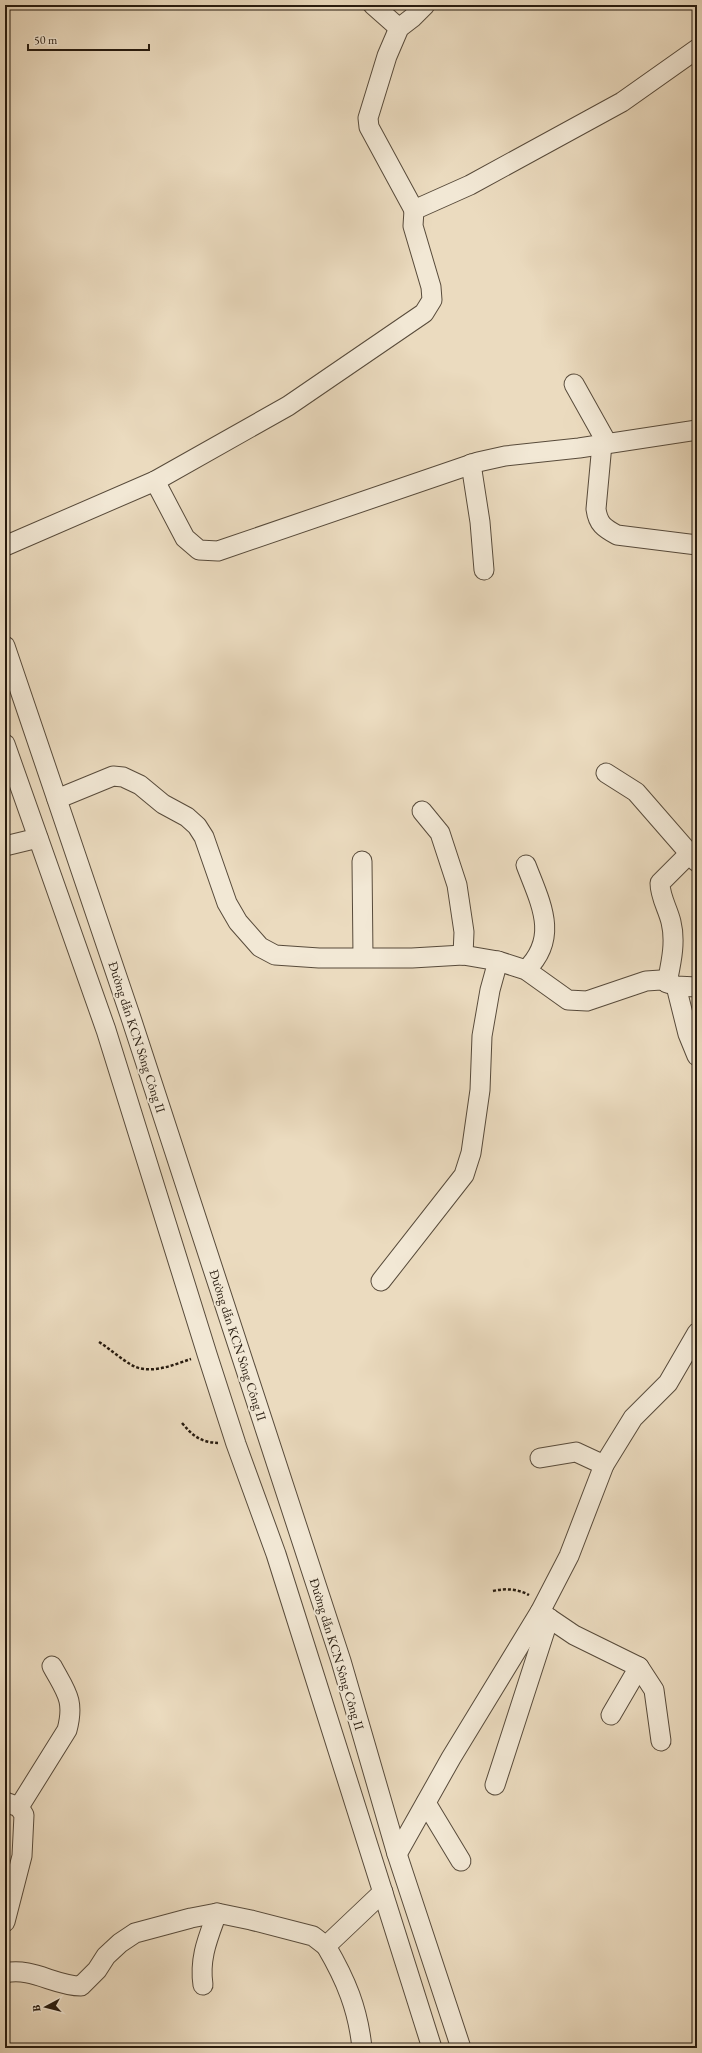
<svg xmlns="http://www.w3.org/2000/svg" width="702" height="2053" viewBox="0 0 702 2053" font-family="'EB Garamond',serif">
<style>
.lines{fill:none;stroke-linecap:round;stroke-linejoin:round}
.minor-casing{stroke:#584b3b;stroke-width:21}
.path{stroke:#271b0f;stroke-width:2.5;stroke-dasharray:3 2;stroke-linecap:butt}
.minor{stroke:#f2e8d5;stroke-width:19}
.labels{text-anchor:middle;dominant-baseline:central;stroke-width:4;stroke-linejoin:round;paint-order:stroke}
.street-label{font-size:13px;fill:#271b0f;stroke:#f2e8d5}
</style>
<rect width="100%" height="100%" fill="#ebdbbf"/>
<filter id="stains"><feTurbulence type="fractalNoise" baseFrequency=".005" numOctaves="4"/><feColorMatrix values="0 0 0 0 .2 0 0 0 0 .09 0 0 0 0 .02 0 0 0 .5 -.17"/></filter>
<radialGradient id="worn" r=".72"><stop offset=".6" stop-color="#630" stop-opacity="0"/><stop offset="1" stop-color="#630" stop-opacity=".3"/></radialGradient>
<g class="lines">
<g class="minor-casing">
<g id="minor">
<polyline points="373,5 399,28"/>
<polyline points="414,210 369,127 368,118 387,56 399,28 412,18 425,5"/>
<polyline points="574,384 607,443"/>
<path d="M602,444L596,509C598,524 604,528 617,535L697,545"/>
<polyline points="471,464 480,522 484,570"/>
<polyline points="155,481 185,538 199,550 218,551 478,462 505,456 579,448 697,430"/>
<polyline points="5,546 155,481 288,406 424,313 432,300 431,287 413,226 414,210 470,185 622,102 697,49"/>
<polyline points="5,646 130,1015 341,1661 397,1854 461,2048"/>
<polyline points="5,744 106,1030 207,1354 236,1444 276,1554 432,2048"/>
<polyline points="606,773 636,792 697,862"/>
<polyline points="57,799 113,776 123,777 140,785 163,804 187,817 197,826 204,837 227,903 238,922 260,947 275,955 319,958 412,958 463,955 498,961 526,970 568,1000 587,1001 646,981 661,980 676,986 697,987"/>
<polyline points="422,811 440,833 457,885 464,932 463,955"/>
<polyline points="5,846 38,838"/>
<polyline points="362,861 363,957"/>
<path d="M526,970C560,937 540,902 526,865"/>
<path d="M667,983C671,963 676,942 671,922C668,909 660,897 660,883L689,854"/>
<polyline points="676,986 688,1034 697,1056"/>
<polyline points="381,1281 464,1175 471,1153 480,1090 482,1036 490,990 498,961"/>
<polyline points="540,1458 576,1452 604,1465"/>
<polyline points="540,1612 574,1635 639,1667 654,1690 661,1741"/>
<polyline points="611,1715 639,1667"/>
<polyline points="495,1785 549,1618"/>
<polyline points="5,1802 19,1807 24,1815 22,1856 5,1922"/>
<polyline points="426,1803 461,1861"/>
<path d="M19,1807L67,1730C75,1700 66,1692 52,1666"/>
<polyline points="397,1854 451,1758 540,1612 569,1556 604,1465 633,1418 668,1383 697,1333"/>
<path d="M326,1946C346,1980 358,2009 362,2048"/>
<path d="M5,1973C32,1967 55,1986 81,1986L97,1970L106,1956L120,1943L135,1933L191,1918L217,1913L251,1920L313,1936L326,1946L383,1892"/>
<path d="M203,1985C199,1958 208,1938 217,1913"/>
</g>
</g>
<g class="path">
<path d="M99,1342C110,1349 120,1358 130,1364C148,1376 173,1365 191,1359"/>
<path d="M182,1423C193,1436 200,1442 218,1443"/>
<path d="M493,1591C506,1588 518,1589 529,1595"/>
</g>
<use href="#minor" class="minor"/>
</g>
<g class="labels">
<g class="street-label">
<text transform="translate(137 1037) rotate(72)">Đường dẫn KCN Sông Công II</text>
<text transform="translate(238 1345) rotate(72)">Đường dẫn KCN Sông Công II</text>
<text transform="translate(337 1654) rotate(73)">Đường dẫn KCN Sông Công II</text>
</g>
</g>
<rect width="702" height="2053" fill="none" stroke="#ebdbbf" stroke-width="20"/>
<rect x="6" y="6" width="690" height="2041" fill="none" stroke="#271b0f" stroke-width="2"/>
<rect x="10" y="10" width="682" height="2033" fill="none" stroke="#271b0f"/>
<g transform="translate(46 2007) rotate(263)" stroke="#f2e8d5" stroke-width="3" paint-order="stroke">
<path d="M0-3L7 15L0 10L-7 15Z" fill="#271b0f"/>
<text y="-6" font-size="11" font-weight="bold" text-anchor="middle" fill="#271b0f">B</text>
</g>
<path d="M28 44v6h121v-6" fill="none" stroke="#271b0f" stroke-width="2"/>
<text x="34" y="44" font-size="12" fill="#271b0f" stroke="#f2e8d5" stroke-width="3" paint-order="stroke">50 m</text>
<rect width="100%" height="100%" filter="url(#stains)"/>
<rect width="100%" height="100%" fill="url(#worn)"/>
</svg>
